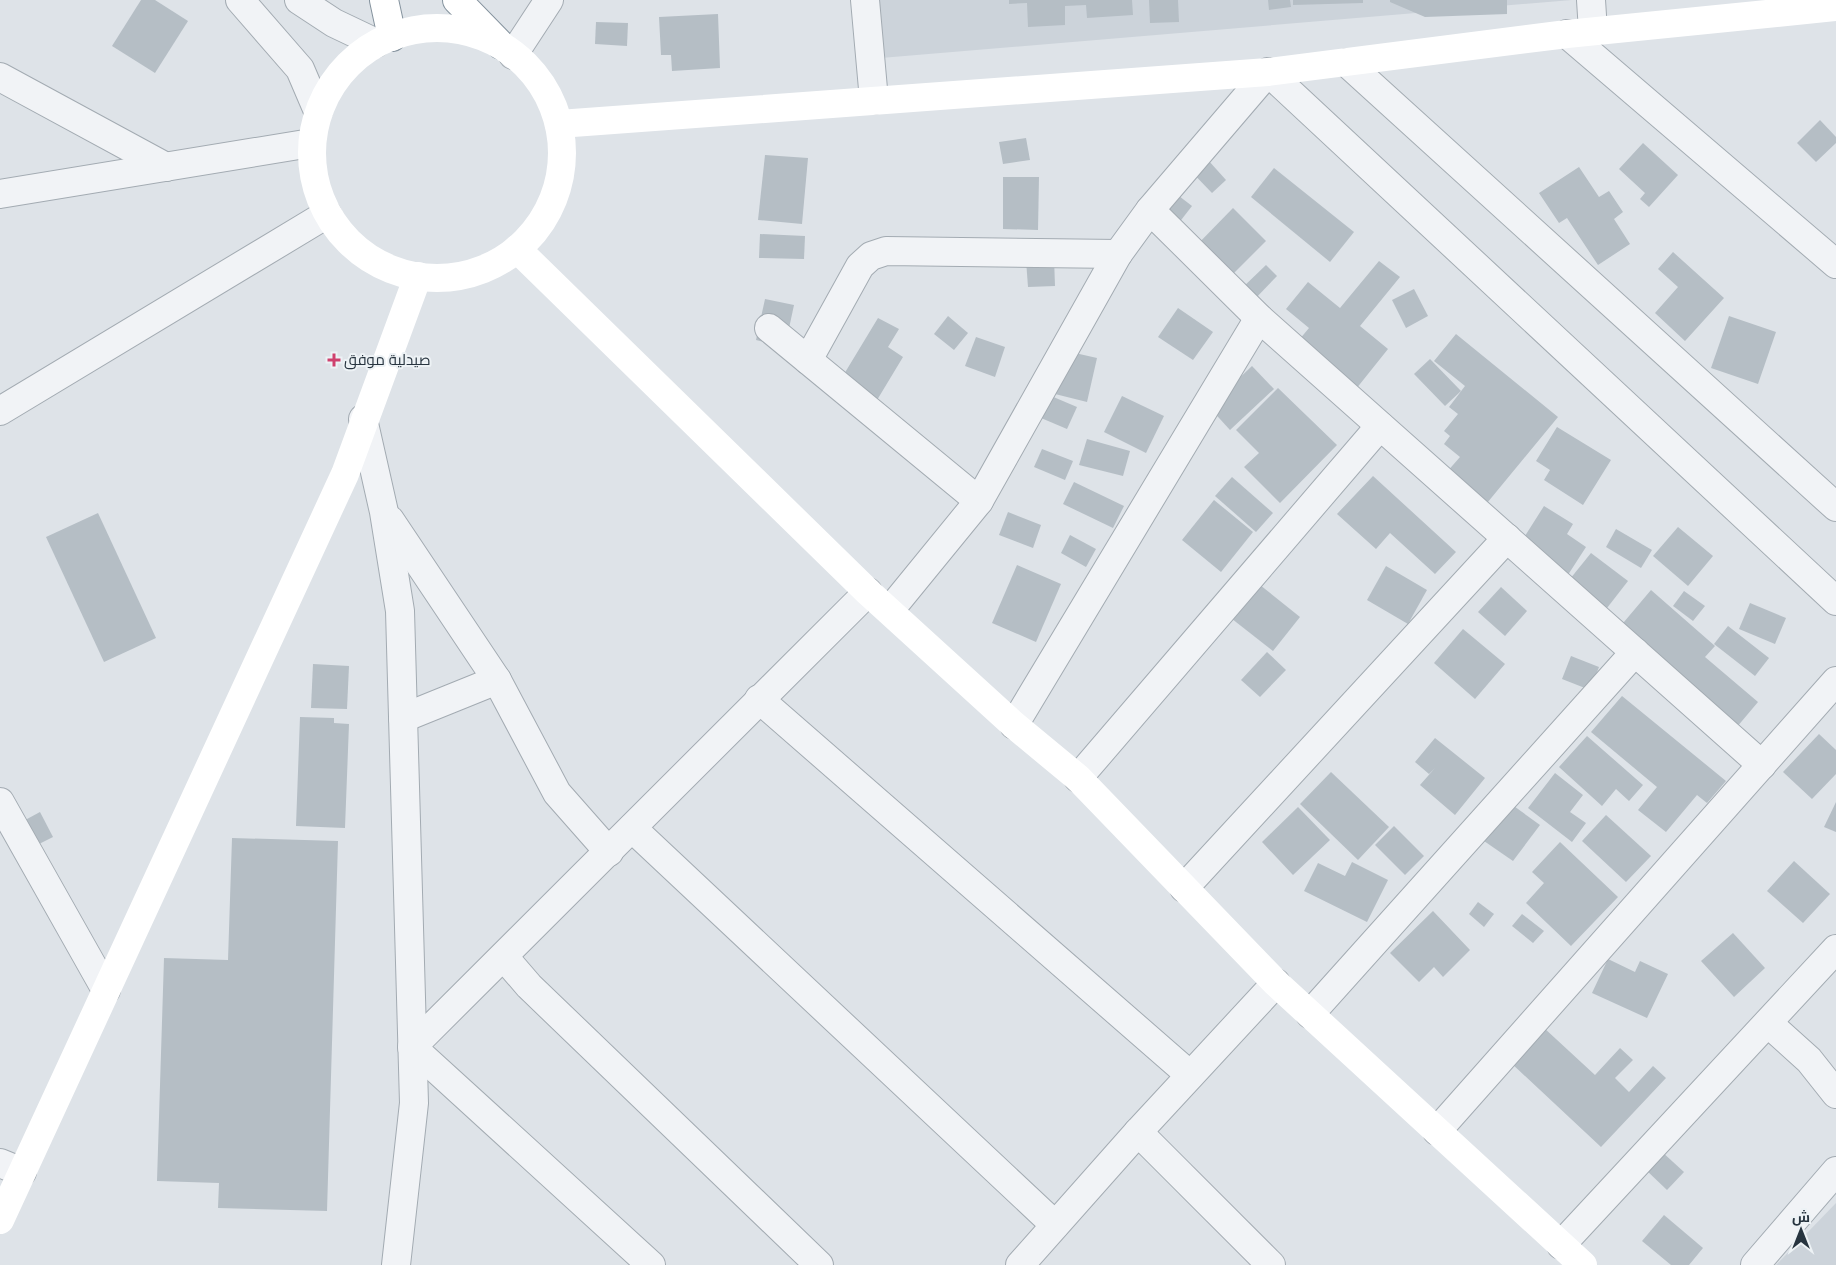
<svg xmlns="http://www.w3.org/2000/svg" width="1836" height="1265" viewBox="0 0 1836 1265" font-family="'Varela Round',Cairo,sans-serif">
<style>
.built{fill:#ccd3da}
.building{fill:#b5bec5}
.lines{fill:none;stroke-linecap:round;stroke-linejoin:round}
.street-casing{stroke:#a3abb2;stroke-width:30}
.highway-casing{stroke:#85939e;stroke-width:30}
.street{stroke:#f1f3f6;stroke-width:28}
.secondary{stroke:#fff;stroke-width:28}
.highway{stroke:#fff;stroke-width:28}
.poi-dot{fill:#cf416e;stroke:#edf2f5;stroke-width:2}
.labels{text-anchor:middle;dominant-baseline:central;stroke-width:4;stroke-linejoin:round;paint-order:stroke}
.poi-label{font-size:15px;fill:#27343f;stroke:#edf2f5;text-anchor:start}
</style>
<rect width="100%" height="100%" fill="#dee3e8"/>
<g class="built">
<polygon points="853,0 1572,0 857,60"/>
<polygon points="1836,1203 1836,1265 1776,1265"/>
</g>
<g class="building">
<polygon points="141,0 155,0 188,21 155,73 112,46"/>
<polygon points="1009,0 1132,0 1133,15 1087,18 1086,5 1065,6 1065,25 1028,27 1027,3 1009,4"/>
<polygon points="1149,0 1178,0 1179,22 1150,23"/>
<polygon points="1268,0 1290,0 1291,7 1269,10"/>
<polygon points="1293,0 1363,0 1363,3 1293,5"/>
<polygon points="1390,0 1507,0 1507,14 1425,17 1390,2"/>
<polygon points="718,14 720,68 672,71 671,55 661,55 659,17"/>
<polygon points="596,22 628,23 627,46 595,44"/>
<polygon points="1820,120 1836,137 1836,143 1816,162 1797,143"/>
<polygon points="1026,138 1030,160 1003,164 999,142"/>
<polygon points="1643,143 1678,175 1649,207 1640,199 1645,193 1619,169"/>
<polygon points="1199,150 1226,180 1212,193 1184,164"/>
<polygon points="765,155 808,158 802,224 758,220"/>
<polygon points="1579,167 1599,197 1609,191 1623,212 1614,219 1630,244 1598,265 1567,218 1559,223 1539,193"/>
<polygon points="1274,168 1354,232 1330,262 1251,197"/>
<polygon points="1003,177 1039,177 1038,230 1003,229"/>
<polygon points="1166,186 1192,206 1178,224 1152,204"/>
<polygon points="1233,208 1266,241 1226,281 1193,249"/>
<polygon points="760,234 805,236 804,259 759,258"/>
<polygon points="1673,252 1724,298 1685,341 1655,313 1678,287 1658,269"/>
<polygon points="1054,258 1055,286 1028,287 1026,260"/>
<polygon points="1379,261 1400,277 1360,326 1388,349 1352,394 1294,346 1309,328 1286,309 1308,282 1340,308"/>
<polygon points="1266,265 1277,276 1252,302 1240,290"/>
<polygon points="1414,289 1428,316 1406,328 1392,300"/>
<polygon points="765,299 794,305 785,347 756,340"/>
<polygon points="1178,308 1213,332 1193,360 1158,337"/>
<polygon points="948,316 968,333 954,350 934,334"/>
<polygon points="1729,316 1776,332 1758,384 1711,368"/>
<polygon points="878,318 899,329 888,347 903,357 868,415 832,394"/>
<polygon points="1456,334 1558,417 1478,514 1439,481 1460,457 1444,444 1450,436 1444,431 1458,414 1449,407 1465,386 1434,361"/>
<polygon points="976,337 1005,347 995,377 965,366"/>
<polygon points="1053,348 1097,358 1087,402 1043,391"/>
<polygon points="1430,359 1461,391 1445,406 1414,374"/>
<polygon points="1252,366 1274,389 1230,430 1209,407"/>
<polygon points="1278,388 1337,445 1280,503 1244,467 1259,453 1236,430"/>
<polygon points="1044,393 1077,407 1067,429 1034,415"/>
<polygon points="1122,396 1164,416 1146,453 1104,432"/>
<polygon points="1557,427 1611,460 1583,505 1544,480 1550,470 1536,461"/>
<polygon points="1087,439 1130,451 1123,476 1079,465"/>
<polygon points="1042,449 1073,461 1065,480 1034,467"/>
<polygon points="1373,476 1456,552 1435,574 1390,533 1376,549 1337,514"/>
<polygon points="1232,477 1273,513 1256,532 1215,496"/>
<polygon points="1074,482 1124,506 1113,528 1063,504"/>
<polygon points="1214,500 1253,532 1221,572 1182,540"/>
<polygon points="1544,506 1573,524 1567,534 1586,547 1564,581 1516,550"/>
<polygon points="1008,512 1041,525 1033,548 999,535"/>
<polygon points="98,513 156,638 104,662 46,537"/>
<polygon points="1678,527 1713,556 1688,586 1653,556"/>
<polygon points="1616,529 1652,550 1641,568 1606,547"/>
<polygon points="1070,535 1096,549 1086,567 1061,553"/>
<polygon points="1591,553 1628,581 1607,608 1570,579"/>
<polygon points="1017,565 1061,584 1036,642 992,623"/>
<polygon points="1386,566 1427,590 1408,624 1367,600"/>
<polygon points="1255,581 1300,617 1273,651 1227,615"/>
<polygon points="1501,587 1527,611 1505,636 1478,612"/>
<polygon points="1651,590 1715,646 1705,657 1758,702 1731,734 1613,635"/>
<polygon points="1684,591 1705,606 1693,621 1673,606"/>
<polygon points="1750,603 1786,618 1775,644 1739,629"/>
<polygon points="1728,626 1769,658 1755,676 1714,644"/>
<polygon points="1463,629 1505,664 1475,699 1434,663"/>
<polygon points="1267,652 1286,670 1260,697 1241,680"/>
<polygon points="1571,656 1599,667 1590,690 1562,679"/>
<polygon points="313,664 349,666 347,709 311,708"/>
<polygon points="1622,696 1726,781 1707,803 1697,795 1666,832 1638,810 1657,787 1591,732"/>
<polygon points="300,717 334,718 334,723 349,724 345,828 296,826"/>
<polygon points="1819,734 1836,750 1836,774 1812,799 1783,772"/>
<polygon points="1587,736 1643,785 1629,801 1616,789 1602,806 1559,767"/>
<polygon points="1435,738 1485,778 1455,815 1420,785 1435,768 1429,774 1415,762"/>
<polygon points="1331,772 1389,827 1358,860 1300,804"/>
<polygon points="1555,773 1583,795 1570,812 1586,823 1572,842 1528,808"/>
<polygon points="1836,802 1836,832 1824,827"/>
<polygon points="1511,804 1540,825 1513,861 1484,841"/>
<polygon points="1298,807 1330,840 1293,875 1262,842"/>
<polygon points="40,812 53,837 29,849 16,825"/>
<polygon points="1606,815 1651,856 1626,882 1582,841"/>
<polygon points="1394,826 1424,856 1405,875 1375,845"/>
<polygon points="232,838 338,841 327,1211 218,1208 219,1183 157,1181 164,958 228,960"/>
<polygon points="1560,842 1618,897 1571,946 1526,903 1544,883 1532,872"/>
<polygon points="1794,861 1830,894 1803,923 1767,891"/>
<polygon points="1352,862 1388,880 1367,922 1304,891 1318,863 1345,876"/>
<polygon points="1478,902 1494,914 1484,927 1469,914"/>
<polygon points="1433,911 1470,950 1443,977 1434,967 1419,982 1390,953"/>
<polygon points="1522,914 1544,931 1533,943 1512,926"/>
<polygon points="1733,933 1765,968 1734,997 1701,961"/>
<polygon points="1608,959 1635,972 1640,961 1668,974 1647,1018 1592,993"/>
<polygon points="1543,1027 1595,1075 1620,1048 1633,1060 1615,1078 1629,1092 1653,1066 1666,1078 1601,1147 1510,1062"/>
<polygon points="1661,1151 1684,1172 1667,1190 1645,1169"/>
<polygon points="1664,1215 1703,1248 1689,1265 1671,1265 1642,1241"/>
</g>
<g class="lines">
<g class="street-casing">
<g id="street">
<polyline points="240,0 300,69 318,111"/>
<polyline points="299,0 334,23 376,43"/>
<polyline points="865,0 874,100"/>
<polyline points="1591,0 1593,31"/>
<polyline points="1567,34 1836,264"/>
<polyline points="513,55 549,0"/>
<polyline points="1347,63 1836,507"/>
<polyline points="0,77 166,167"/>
<polyline points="0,194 311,143"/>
<polyline points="1150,210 1259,318 1762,765"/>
<polyline points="769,328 979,501"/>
<polyline points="808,360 860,266 871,256 886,251 1118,254"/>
<polyline points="0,411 327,214"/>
<polyline points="363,419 384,512 400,611 414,1103 396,1265"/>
<polyline points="390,520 497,680 557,793 609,852"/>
<polyline points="890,610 979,501 1118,254 1150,210 1268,72 1836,601"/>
<polyline points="759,699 1190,1075"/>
<polyline points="403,718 497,680"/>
<polyline points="1014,725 1259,318"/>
<polyline points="1078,778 1380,426"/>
<polyline points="0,802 106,990"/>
<polyline points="632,828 1055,1225"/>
<polyline points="1184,888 1507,538"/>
<polyline points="504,957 529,986 819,1265"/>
<polyline points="1310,1014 1635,652"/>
<polyline points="1768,1023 1809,1060 1836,1094"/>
<polyline points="1437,1131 1836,681"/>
<polyline points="1138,1132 1271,1265"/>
<polyline points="0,1163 22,1172"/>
<polyline points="1561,1245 1836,949"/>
<polyline points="651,1265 412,1047 868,592"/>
<polyline points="1020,1265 1138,1132 1276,983"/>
<polyline points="1755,1265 1836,1171"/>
</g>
</g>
<g class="highway-casing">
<g id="highway">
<polyline points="384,0 392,37"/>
<polyline points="457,0 501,45"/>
</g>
</g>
<use href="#street" class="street"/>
<g class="secondary">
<circle cx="437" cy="153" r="125"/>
<polyline points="559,124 1268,72 1567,34 1836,7"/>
<polyline points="517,249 868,592 1014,725 1078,778 1276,983 1583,1265"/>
<polyline points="0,1220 345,474 418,276"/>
</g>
<use href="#highway" class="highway"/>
</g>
<path class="poi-dot" d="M331.5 352.5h5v5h5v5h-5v5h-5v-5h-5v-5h5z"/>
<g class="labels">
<g class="poi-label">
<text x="344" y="360">صيدلية موفق</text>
</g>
</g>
<g transform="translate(1801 1230)" stroke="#edf2f5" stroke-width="4" paint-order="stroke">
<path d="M0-4L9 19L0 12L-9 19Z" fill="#27343f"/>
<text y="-8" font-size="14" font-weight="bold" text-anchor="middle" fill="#27343f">ش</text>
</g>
</svg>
